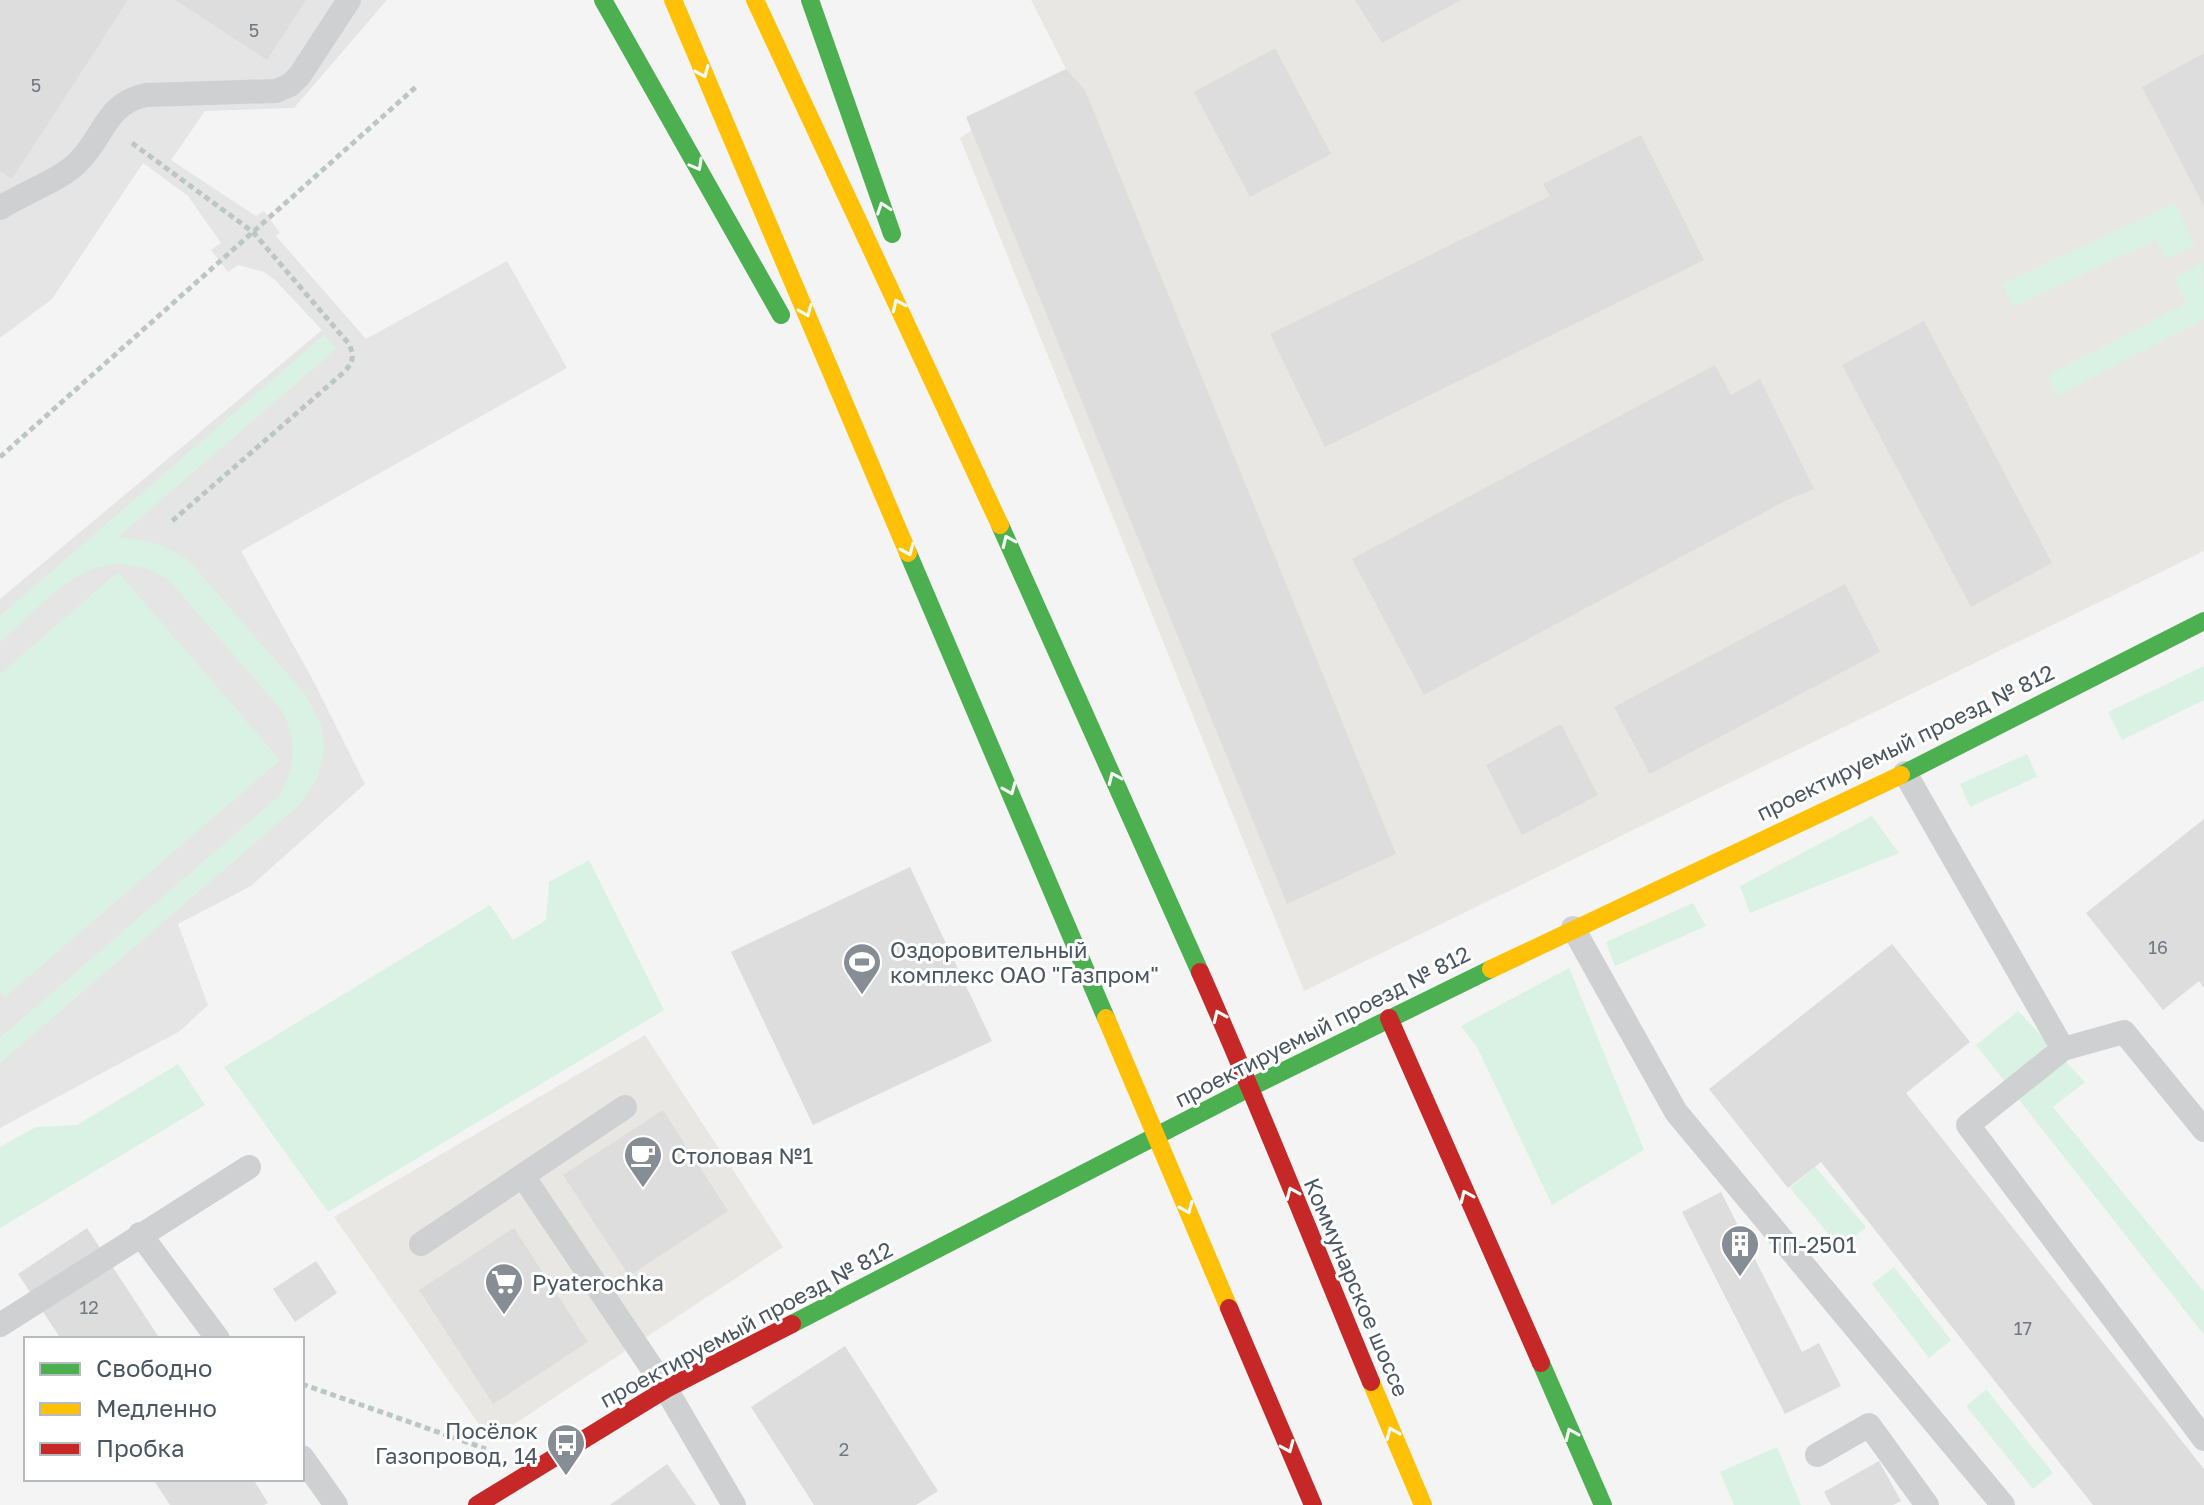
<svg xmlns="http://www.w3.org/2000/svg" width="2204" height="1505" viewBox="0 0 2204 1505" font-family="'Golos Text',sans-serif">
<style>
.commercial{fill:#e8e7e3}
.education{fill:#e6e5e6}
.green{fill:#d9f2e3}
.building{fill:#ddddde}
.lines{fill:none;stroke-linecap:round;stroke-linejoin:round}
.path{stroke:#bcc7c4;stroke-width:5;stroke-dasharray:6 4;stroke-linecap:butt}
.lane{stroke:#ced0d2;stroke-width:24}
.fast{stroke:#4caf50;stroke-width:18}
.slow{stroke:#ffc107;stroke-width:18}
.jam{stroke:#c62828;stroke-width:18}
.oneway{stroke:#f6fbf6}
.labels{text-anchor:middle;dominant-baseline:central;stroke-width:6;stroke-linejoin:round;paint-order:stroke}
.number-label{font-size:18px;fill:#707881}
.street-label{font-size:22px;fill:#4a5661;stroke:#fff}
.poi-label{font-size:22px;fill:#4a5661;stroke:#fff;text-anchor:start}
</style>
<rect width="100%" height="100%" fill="#f4f4f4"/>
<g class="commercial">
<polygon points="1031,0 2204,0 2204,551 1304,991 960,138 1066,69"/>
<polygon points="645,1035 783,1247 490,1440 334,1217"/>
</g>
<polygon class="education" points="0,0 387,0 294,108 205,111 171,160 256,216 264,211 280,233 276,236 366,339 507,261 567,368 241,551 314,682 365,784 251,886 178,924 208,1005 180,1031 0,1128 0,599 322,330 275,280 264,272 238,265 228,272 211,250 221,243 188,196 143,163 52,299 0,338"/>
<g class="green">
<polygon points="2175,203 2195,246 2165,259 2156,240 2013,307 2002,284"/>
<polygon points="2203,262 2204,319 2057,396 2047,376 2186,303 2174,278"/>
<path d="M324,335L336,349L118,537C145,540 165,544 188,560L304,693L321,724L324,750L317,779L300,804L0,1063V1038L279,796C296,767 297,742 283,712L169,580C95,535 53,596 0,642V616Z"/>
<polygon points="118,572 280,760 5,997 0,992 0,674"/>
<polygon points="2204,666 2204,700 2122,740 2108,712"/>
<polygon points="2027,754 2037,777 1970,807 1960,784"/>
<polygon points="1872,816 1899,853 1750,913 1740,886"/>
<polygon points="589,860 664,1010 328,1212 224,1067 490,905 513,940 546,920 549,882"/>
<polygon points="1693,903 1706,926 1615,966 1606,942"/>
<polygon points="1569,968 1644,1150 1552,1205 1477,1047 1461,1026"/>
<polygon points="2018,1011 2085,1082 2053,1107 2204,1292 2204,1335 1976,1045"/>
<polygon points="178,1064 205,1105 0,1228 0,1147 36,1127 77,1125"/>
<polygon points="1815,1167 1866,1227 1841,1249 1790,1188"/>
<polygon points="1894,1267 1951,1340 1929,1358 1872,1284"/>
<polygon points="1986,1389 2053,1473 2033,1489 1966,1406"/>
<polygon points="1777,1447 1801,1505 1734,1505 1720,1472"/>
</g>
<g class="building">
<polygon points="0,0 128,0 12,179 0,171"/>
<polygon points="175,0 306,0 267,60"/>
<polygon points="1355,0 1461,0 1382,43"/>
<polygon points="1275,48 1331,154 1250,197 1194,92"/>
<polygon points="2204,53 2204,206 2142,87"/>
<polygon points="1066,69 1085,90 1396,854 1287,904 966,117"/>
<polygon points="1641,135 1704,260 1325,447 1270,334 1550,196 1543,184"/>
<polygon points="1924,321 2052,563 1971,607 1842,365"/>
<polygon points="1715,365 1731,395 1760,379 1814,489 1787,500 1424,695 1352,559"/>
<polygon points="1845,584 1880,652 1650,774 1614,707"/>
<polygon points="1561,724 1598,795 1522,835 1486,765"/>
<polygon points="2204,819 2204,988 2199,981 2163,1010 2086,913"/>
<polygon points="910,867 992,1041 813,1125 731,952"/>
<polygon points="1892,944 1970,1042 1906,1093 2204,1469 2204,1505 2093,1505 1821,1162 1788,1188 1709,1089"/>
<polygon points="663,1110 728,1211 629,1276 563,1175"/>
<polygon points="1721,1192 1802,1352 1819,1343 1841,1386 1785,1414 1682,1212"/>
<polygon points="87,1228 160,1339 61,1339 18,1274"/>
<polygon points="514,1228 588,1342 493,1404 419,1290"/>
<polygon points="316,1261 337,1293 295,1322 273,1289"/>
<polygon points="845,1346 938,1491 916,1505 814,1505 751,1407"/>
<polygon points="1879,1461 1901,1501 1893,1505 1831,1505 1824,1492"/>
<polygon points="667,1464 696,1505 610,1505"/>
<polygon points="153,1479 253,1479 268,1503 264,1505 170,1505"/>
</g>
<g class="lines">
<g class="path">
<path d="M132,143L253,232L349,344C355,357 353,363 343,373L171,522"/>
<polyline points="0,457 417,86"/>
<polyline points="302,1384 486,1449"/>
</g>
<g class="lane">
<path d="M0,208C24,192 63,180 81,159C105,133 107,103 146,95L276,91L290,85L300,75L349,0"/>
<polyline points="1905,773 2063,1049 2124,1032 2204,1130"/>
<polyline points="1573,928 1676,1112 2003,1505"/>
<polyline points="2063,1049 1968,1125 2204,1439"/>
<polyline points="523,1176 666,1389 734,1505"/>
<polyline points="140,1234 218,1339"/>
<polyline points="421,1244 625,1107"/>
<polyline points="0,1325 249,1167"/>
<polyline points="1817,1455 1869,1425 1927,1505"/>
<polyline points="302,1457 336,1505"/>
</g>
<g class="fast">
<polyline points="603,0 781,315"/>
<polyline points="810,0 892,234"/>
<polyline points="1000,525 1200,972"/>
<polyline points="908,553 1106,1018"/>
<polyline points="1901,775 2204,621"/>
<polyline points="792,1324 1251,1087 1491,969"/>
<polyline points="1541,1363 1603,1505"/>
</g>
<g class="slow">
<polyline points="673,0 908,553"/>
<polyline points="755,0 1000,525"/>
<polyline points="1491,969 1901,775"/>
<polyline points="1106,1018 1229,1308"/>
<polyline points="1371,1382 1423,1505"/>
</g>
<g class="jam">
<path d="M1200,972C1260,1107 1314,1245 1371,1382"/>
<polyline points="1389,1018 1541,1363"/>
<polyline points="1229,1308 1313,1505"/>
<polyline points="477,1505 666,1389 792,1324"/>
</g>
</g>
<defs><path id="oneway-chevron" d="M-2-3.5L2.5 0L-2 3.5" fill="none" stroke-width="1.6" stroke-linecap="round" stroke-linejoin="round" transform="scale(2)"/></defs>
<g class="oneway">
<use href="#oneway-chevron" transform="translate(703 72) rotate(67)"/>
<use href="#oneway-chevron" transform="translate(697 165) rotate(61)"/>
<use href="#oneway-chevron" transform="translate(883 208) rotate(-109)"/>
<use href="#oneway-chevron" transform="translate(898 305) rotate(-115)"/>
<use href="#oneway-chevron" transform="translate(806 311) rotate(67)"/>
<use href="#oneway-chevron" transform="translate(1008 541) rotate(-114)"/>
<use href="#oneway-chevron" transform="translate(908 550) rotate(67)"/>
<use href="#oneway-chevron" transform="translate(1114 778) rotate(-114)"/>
<use href="#oneway-chevron" transform="translate(1010 789) rotate(67)"/>
<use href="#oneway-chevron" transform="translate(1219 1016) rotate(-114)"/>
<use href="#oneway-chevron" transform="translate(1292 1193) rotate(-113)"/>
<use href="#oneway-chevron" transform="translate(1466 1196) rotate(-114)"/>
<use href="#oneway-chevron" transform="translate(1187 1208) rotate(67)"/>
<use href="#oneway-chevron" transform="translate(1392 1433) rotate(-113)"/>
<use href="#oneway-chevron" transform="translate(1571 1434) rotate(-114)"/>
<use href="#oneway-chevron" transform="translate(1288 1447) rotate(67)"/>
</g>
<defs>
<g id="stadium-pin" transform="scale(2)"><path d="M0 17L-7.5 6A9.5 9.5 0 1 1 7.5 6Z" fill="#868d94" stroke="#fff"/><path d="M0-5a6.5 5 0 1 0 0 10a6.5 5 0 1 0 0-10ZM-3.5-1.8h7v3.6h-7Z" fill="#fff"/></g>
<g id="cafe-pin" transform="scale(2)"><path d="M0 17L-7.5 6A9.5 9.5 0 1 1 7.5 6Z" fill="#868d94" stroke="#fff"/><path d="M-5.5-4.5H6V0H3Q3 3.5 0 3.5H-2.5Q-5.5 3.5-5.5 0ZM3-3.2v2h1.7v-2ZM-6 4.5H4V6H-6Z" fill="#fff"/></g>
<g id="building-pin" transform="scale(2)"><path d="M0 17L-7.5 6A9.5 9.5 0 1 1 7.5 6Z" fill="#868d94" stroke="#fff"/><path d="M-4-6H4V6H1V3H-1V6H-4ZM-2.5-4.3h1.7v1.8h-1.7ZM.8-4.3h1.7v1.8H.8ZM-2.5-1h1.7V.8h-1.7ZM.8-1h1.7V.8H.8Z" fill="#fff"/></g>
<g id="supermarket-pin" transform="scale(2)"><path d="M0 17L-7.5 6A9.5 9.5 0 1 1 7.5 6Z" fill="#868d94" stroke="#fff"/><path d="M-6-5.5h2.5l.6 2H6L4.5 2H-2.5L-4.4-4H-6ZM-1.5 3.2a1.3 1.3 0 1 0 .1 0ZM3 3.2a1.3 1.3 0 1 0 .1 0Z" fill="#fff"/></g>
<g id="bus-pin" transform="scale(2)"><path d="M0 17L-7.5 6A9.5 9.5 0 1 1 7.5 6Z" fill="#868d94" stroke="#fff"/><path d="M-5-6H5V4H4V6H2V4H-2V6H-4V4H-5ZM-3.5-4V0h7V-4ZM-3.5 1.2v1.5H-2V1.2ZM2 1.2v1.5H3.5V1.2Z" fill="#fff"/></g>
</defs>
<g fill-rule="evenodd">
<use href="#stadium-pin" x="862" y="962"/>
<use href="#cafe-pin" x="643" y="1155"/>
<use href="#building-pin" x="1740" y="1244"/>
<use href="#supermarket-pin" x="504" y="1282"/>
<use href="#bus-pin" x="566" y="1443"/>
</g>
<g class="labels">
<g class="number-label">
<text x="254" y="30">5</text>
<text x="36" y="85">5</text>
<text x="2158" y="947">16</text>
<text x="89" y="1307">12</text>
<text x="2023" y="1328">17</text>
<text x="844" y="1449">2</text>
</g>
<g class="street-label">
<text transform="translate(1905 742) rotate(-26)">проектируемый проезд № 812</text>
<text transform="translate(1322 1026) rotate(-27)">проектируемый проезд № 812</text>
<text transform="translate(1357 1287) rotate(67)">Коммунарское шоссе</text>
<text transform="translate(746 1324) rotate(-28)">проектируемый проезд № 812</text>
</g>
<g class="poi-label">
<text x="890" y="949">Оздоровительный<tspan x="890" dy="25">комплекс ОАО "Газпром"</tspan></text>
<text x="671" y="1155">Столовая №1</text>
<text x="1768" y="1244">ТП-2501</text>
<text x="532" y="1282">Pyaterochka</text>
<text x="538" y="1430" text-anchor="end">Посёлок<tspan x="538" dy="25">Газопровод, 14</tspan></text>
</g>
</g>
<rect x="24" y="1337" width="280" height="144" fill="#ffffff" stroke="#b7bbc0" stroke-width="2"/>
<rect x="40" y="1363" width="40" height="12" fill="#4caf50" stroke="#b7bbc0" stroke-width="2"/>
<text x="96" y="1377" font-size="24" fill="#4a5661">Свободно</text>
<rect x="40" y="1403" width="40" height="12" fill="#ffc107" stroke="#b7bbc0" stroke-width="2"/>
<text x="96" y="1417" font-size="24" fill="#4a5661">Медленно</text>
<rect x="40" y="1443" width="40" height="12" fill="#c62828" stroke="#b7bbc0" stroke-width="2"/>
<text x="96" y="1457" font-size="24" fill="#4a5661">Пробка</text>
</svg>
